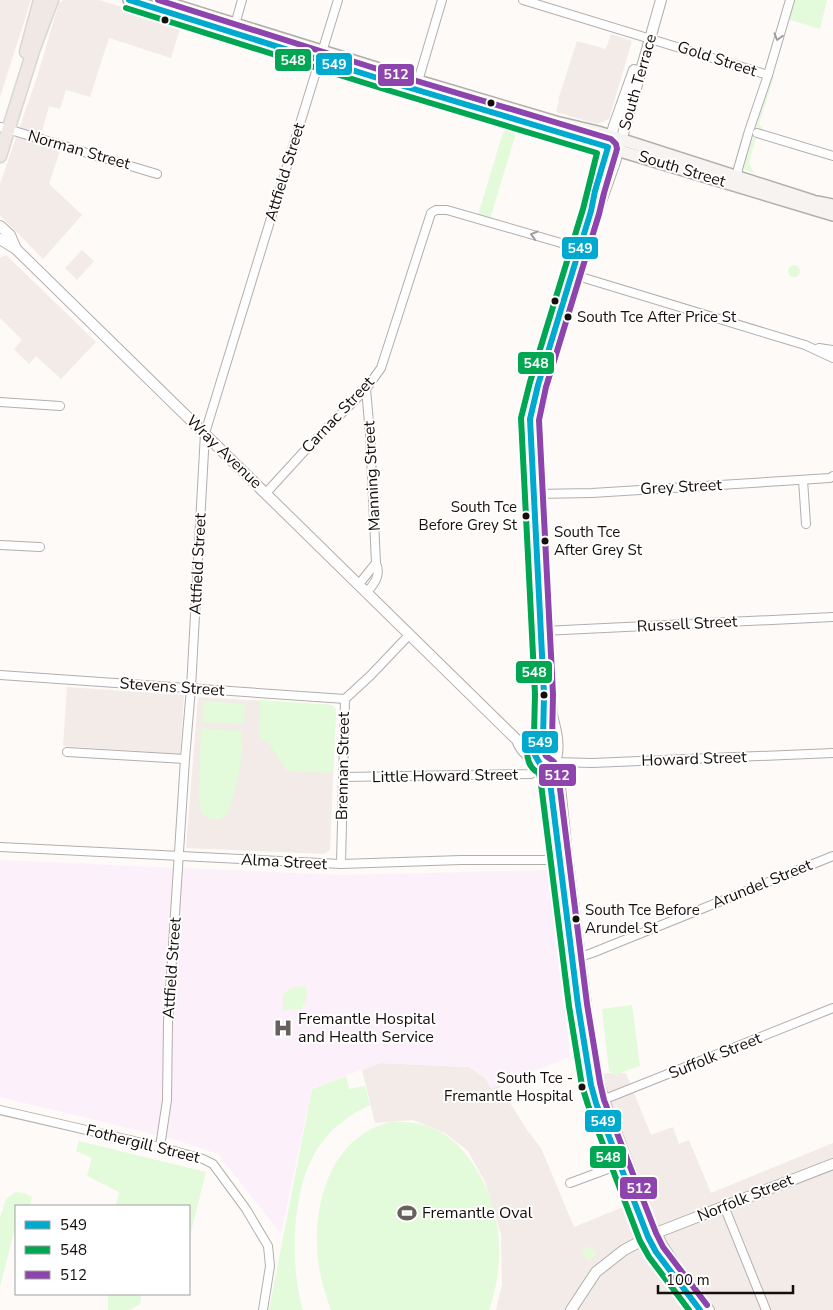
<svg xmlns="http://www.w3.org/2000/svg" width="833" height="1310" viewBox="0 0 833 1310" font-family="'Nunito Sans',sans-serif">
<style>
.built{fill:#f3ebe7}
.industrial{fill:#fcf1fa}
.green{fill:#e3fbda}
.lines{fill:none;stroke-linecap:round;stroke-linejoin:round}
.minor-casing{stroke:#b3aeac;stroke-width:10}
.tertiary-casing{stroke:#b3aeac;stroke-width:12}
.secondary-casing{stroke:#b3aeac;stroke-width:14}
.primary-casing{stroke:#d9d7d5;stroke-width:15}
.minor{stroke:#fffefe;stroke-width:8}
.tertiary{stroke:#fffefe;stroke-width:10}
.secondary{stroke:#f7f3f1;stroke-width:11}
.primary{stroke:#efe8e5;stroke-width:12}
.bus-1-casing{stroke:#fff;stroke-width:10}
.bus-2-casing{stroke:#fff;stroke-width:10}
.bus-3-casing{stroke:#fff;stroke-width:10}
.bus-1{stroke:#00a9ce;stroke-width:6}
.bus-2{stroke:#00a651;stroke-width:6}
.bus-3{stroke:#8e44ad;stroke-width:6}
.oneway{stroke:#a29e9d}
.bus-dot{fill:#160e0b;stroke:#fff;stroke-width:2}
.labels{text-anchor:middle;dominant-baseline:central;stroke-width:4;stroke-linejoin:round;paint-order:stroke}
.bus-label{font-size:15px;fill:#160e0b;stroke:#fff;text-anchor:start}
.street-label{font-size:16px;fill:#160e0b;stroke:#fff}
.poi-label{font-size:16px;fill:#160e0b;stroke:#fff;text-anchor:start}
.line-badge{stroke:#fff;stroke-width:2}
.badge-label{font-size:14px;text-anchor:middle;font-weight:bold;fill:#fff}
</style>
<rect width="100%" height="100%" fill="#fdfaf8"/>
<g class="built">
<polygon points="0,0 31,0 0,97"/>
<polygon points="64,0 99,0 181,25 171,58 109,38 90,97 66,90 60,109 49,106 40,139 62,145 49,184 82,215 43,259 0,215 0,184 37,77 59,3"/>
<polygon points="611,34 632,41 609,119 597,124 556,112 559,101 558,100 577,41 606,49"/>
<polygon points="82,250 94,261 77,280 65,268"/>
<polygon points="6,255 96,342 61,379 36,356 29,364 14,349 22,340 0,318 0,258"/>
<polygon points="67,687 184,695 180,754 63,746"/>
<polygon points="198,697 332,705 336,709 330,850 324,854 186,848"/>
<polygon points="380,1063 469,1067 485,1078 491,1088 499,1085 527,1130 541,1148 574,1227 628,1205 579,1086 606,1073 626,1073 651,1135 673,1127 679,1144 689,1140 711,1193 833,1143 833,1310 496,1310 502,1285 501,1234 485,1182 468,1151 445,1133 413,1120 375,1123 362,1070"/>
</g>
<polygon class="industrial" points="0,860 341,875 546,870 554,876 570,1057 491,1088 485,1078 469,1067 380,1063 312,1088 281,1234 218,1154 173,1139 0,1097"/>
<g class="green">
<polygon points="793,0 827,0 820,29 787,19"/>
<polygon points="772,76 774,77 759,124 763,128 762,130 760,129 759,132 755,131"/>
<polygon points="505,126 517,130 490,219 478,215"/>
<polygon points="756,134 758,136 755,140 749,163 754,173 743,169 754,135"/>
<circle cx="794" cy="271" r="6"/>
<polygon points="260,700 332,705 336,709 333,773 287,771 268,742 259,739"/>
<polygon points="204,701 245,704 244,724 202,722"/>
<path d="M201,728L241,731C245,759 236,788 227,815L217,820L207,818L201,811L199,797Z"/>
<polygon points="306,986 307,998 301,1009 283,1010 283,994 293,987"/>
<polygon points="632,1005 640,1066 615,1075 609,1071 602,1009"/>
<path d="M346,1076L349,1089L365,1086L370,1105C351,1114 335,1125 322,1142C291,1182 289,1264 303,1310H269L312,1089Z"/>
<path d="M391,1122C405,1122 419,1122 432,1128C448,1134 460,1146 470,1160C502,1204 507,1259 489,1310H331C323,1289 317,1266 317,1243C316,1192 337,1134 391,1122Z"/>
<polygon points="79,1141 206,1172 189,1240 189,1206 116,1206 119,1192 87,1176 92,1158 76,1151"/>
<polygon points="16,1192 24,1193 32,1197 30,1206 16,1206 16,1224 0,1287 0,1218 6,1199"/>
<polygon points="591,1246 593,1251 595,1250 596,1255 590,1260 586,1259 582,1250"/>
<polygon points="108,1294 140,1294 141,1298 140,1304 129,1310 108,1310"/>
</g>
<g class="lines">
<g class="minor-casing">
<g id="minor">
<polyline points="523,0 768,75"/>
<polyline points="234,28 242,0"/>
<polyline points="418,81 442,0"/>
<polyline points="1,127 157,174"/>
<polyline points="757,133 833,156"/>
<polyline points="737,181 738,169 749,131 768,75 790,0"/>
<polyline points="571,274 805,345 833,358"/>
<polyline points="819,348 833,350"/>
<path d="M366,389L370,434L376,563C381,575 375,583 367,592"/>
<polyline points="0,402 60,406"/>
<polyline points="803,480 806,524"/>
<polyline points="266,493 309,446 366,389 381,368 431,213 436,210 447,210 561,243 572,248 577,255"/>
<polyline points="533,494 592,493 830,478 833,476"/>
<polyline points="0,545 40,547"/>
<polyline points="359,584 376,563"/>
<polyline points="543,631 833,617"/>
<polyline points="0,675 345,699"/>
<polyline points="67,752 185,759"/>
<polyline points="554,762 592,763 833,753"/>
<polyline points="344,777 531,774 543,765"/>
<polyline points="0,847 341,864 461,860 548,860 565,858"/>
<polyline points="341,864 345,699 371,675 410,634"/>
<polyline points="580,957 592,953 833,856"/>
<polyline points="600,1101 833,1008"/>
<polyline points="0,1110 160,1147 203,1159 213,1164 246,1209 268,1246 270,1266 263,1310"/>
<polyline points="160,1147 167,1100 168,1022 185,759 191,688 205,433 338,0"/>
<polyline points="570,1183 624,1163"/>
<polyline points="724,1206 766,1310"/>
</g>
</g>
<g class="tertiary-casing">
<g id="tertiary">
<polyline points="588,221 595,191 614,126 634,70"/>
<polyline points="0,226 10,235 16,249"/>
<path d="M0,239L16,249L517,740C521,752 541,771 554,764"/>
<polyline points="535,525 537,558"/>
<polyline points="540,622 544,694 543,741"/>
<polyline points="536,744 535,755 539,762"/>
<path d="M554,764C561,749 556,730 552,715L537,415L564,319L598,210L615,162L661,0"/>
<polyline points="554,764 559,777 567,854 591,1044 596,1074 604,1100 649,1220 662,1245 675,1265 709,1310"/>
<polyline points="546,766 550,782 578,1005 591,1085 596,1103 648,1237 656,1252 700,1310"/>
<polyline points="571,1310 596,1272 624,1250 656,1233 833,1164"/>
</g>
</g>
<g class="secondary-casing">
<g id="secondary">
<polyline points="129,0 387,81 833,215"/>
<polyline points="158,0 418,81 556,122 598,132 813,201"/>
<polyline points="817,202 833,205"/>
</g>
</g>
<g class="primary-casing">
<g id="primary">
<polyline points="26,52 40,0"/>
<polyline points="0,156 34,48 52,0"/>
</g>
</g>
<use href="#minor" class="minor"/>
<use href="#tertiary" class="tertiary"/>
<use href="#secondary" class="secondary"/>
<use href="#primary" class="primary"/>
<g class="bus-1-casing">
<polyline id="bus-1" points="129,0 387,81 608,147 595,191 591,211 538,385 530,419 544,694 543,741 536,744 535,755 540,764 546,766 550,782 578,1005 591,1085 596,1103 648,1237 656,1252 700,1310"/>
</g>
<g class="bus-2-casing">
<path id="bus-2" d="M126,8L384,89L597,153L583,209L530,382L521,418L535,694L534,735L528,741C526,753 526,767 539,773L541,784L569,1006L582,1086L588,1105L640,1241L649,1257L689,1310"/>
</g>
<g class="bus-3-casing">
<path id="bus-3" d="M158,0L390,73L611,139L616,144L617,149L604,193L599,214L546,387L539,420L553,694L552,742L549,747L544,750C544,758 550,757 554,762L559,781L587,1004L600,1083L604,1100L656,1233L663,1247L707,1305"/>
</g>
<use href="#bus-1" class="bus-1"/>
<use href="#bus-2" class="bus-2"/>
<use href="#bus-3" class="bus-3"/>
</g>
<defs><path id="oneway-chevron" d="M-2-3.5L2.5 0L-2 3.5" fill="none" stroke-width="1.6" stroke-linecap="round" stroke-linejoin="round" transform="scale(1.25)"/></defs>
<g class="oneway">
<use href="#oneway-chevron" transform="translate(778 37) rotate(106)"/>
<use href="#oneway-chevron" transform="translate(534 235) rotate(-164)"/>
</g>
<defs>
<g id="hospital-bare" transform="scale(1.5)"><path d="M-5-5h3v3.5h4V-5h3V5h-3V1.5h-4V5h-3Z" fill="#67615e" stroke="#fff" stroke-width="2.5" paint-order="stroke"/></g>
<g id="stadium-bare" transform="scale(1.5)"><path d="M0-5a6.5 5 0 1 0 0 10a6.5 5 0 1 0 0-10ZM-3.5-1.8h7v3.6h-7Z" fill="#67615e" stroke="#fff" stroke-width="2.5" paint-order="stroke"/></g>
</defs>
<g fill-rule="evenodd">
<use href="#hospital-bare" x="283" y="1028"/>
<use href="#stadium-bare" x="407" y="1213"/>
</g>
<g class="bus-dot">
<circle cx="165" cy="20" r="4.5"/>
<circle cx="491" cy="103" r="4.5"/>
<circle cx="555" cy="301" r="4.5"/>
<circle cx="568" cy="317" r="4.5"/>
<circle cx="526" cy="516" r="4.5"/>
<circle cx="545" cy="541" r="4.5"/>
<circle cx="544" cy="695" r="4.5"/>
<circle cx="576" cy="919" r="4.5"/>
<circle cx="582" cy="1087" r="4.5"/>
</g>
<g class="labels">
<g class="bus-label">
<text x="577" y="317">South Tce After Price St</text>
<text x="517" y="507" text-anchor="end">South Tce<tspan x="517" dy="18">Before Grey St</tspan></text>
<text x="554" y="532">South Tce<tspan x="554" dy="18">After Grey St</tspan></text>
<text x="585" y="910">South Tce Before<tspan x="585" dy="18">Arundel St</tspan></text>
<text x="573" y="1078" text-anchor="end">South Tce -<tspan x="573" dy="18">Fremantle Hospital</tspan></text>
</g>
<g class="street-label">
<text transform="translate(717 59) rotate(18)">Gold Street</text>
<text transform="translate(638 82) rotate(-74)">South Terrace</text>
<text transform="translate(79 150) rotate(16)">Norman Street</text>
<text transform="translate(682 169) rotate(17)">South Street</text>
<text transform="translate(285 172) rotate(-73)">Attfield Street</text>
<text transform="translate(338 415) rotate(-47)">Carnac Street</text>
<text transform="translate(224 452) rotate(44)">Wray Avenue</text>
<text transform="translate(372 476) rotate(-93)">Manning Street</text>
<text transform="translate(681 487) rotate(-3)">Grey Street</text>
<text transform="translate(198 564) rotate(-87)">Attfield Street</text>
<text transform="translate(687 624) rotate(-3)">Russell Street</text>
<text transform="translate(172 687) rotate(4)">Stevens Street</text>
<text transform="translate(694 759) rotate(-2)">Howard Street</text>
<text transform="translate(343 766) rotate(-89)">Brennan Street</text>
<text transform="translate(445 776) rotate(-1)">Little Howard Street</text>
<text transform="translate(284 862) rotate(3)">Alma Street</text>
<text transform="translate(762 884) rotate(-22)">Arundel Street</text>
<text transform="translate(172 968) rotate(-86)">Attfield Street</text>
<text transform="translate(715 1056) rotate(-22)">Suffolk Street</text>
<text transform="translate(143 1144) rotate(14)">Fothergill Street</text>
<text transform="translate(745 1198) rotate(-22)">Norfolk Street</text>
</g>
<g class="poi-label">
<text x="298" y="1019">Fremantle Hospital<tspan x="298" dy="18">and Health Service</tspan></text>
<text x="422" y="1213">Fremantle Oval</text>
</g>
</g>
<g class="line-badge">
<rect x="274" y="48" width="38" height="24" rx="5" fill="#00a651"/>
<rect x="315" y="52" width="38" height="24" rx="5" fill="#00a9ce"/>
<rect x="377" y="63" width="38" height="24" rx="5" fill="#8e44ad"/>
<rect x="561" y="236" width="38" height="24" rx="5" fill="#00a9ce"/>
<rect x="517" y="351" width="38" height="24" rx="5" fill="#00a651"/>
<rect x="515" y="660" width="38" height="24" rx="5" fill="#00a651"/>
<rect x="521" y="730" width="38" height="24" rx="5" fill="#00a9ce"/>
<rect x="538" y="763" width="39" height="24" rx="5" fill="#8e44ad"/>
<rect x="584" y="1109" width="38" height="24" rx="5" fill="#00a9ce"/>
<rect x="589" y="1145" width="38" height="24" rx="5" fill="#00a651"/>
<rect x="619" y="1176" width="39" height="24" rx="5" fill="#8e44ad"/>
</g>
<g class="badge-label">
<text x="293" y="65">548</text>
<text x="334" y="69">549</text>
<text x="396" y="79">512</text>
<text x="580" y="253">549</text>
<text x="536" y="368">548</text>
<text x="534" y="677">548</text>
<text x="540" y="747">549</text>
<text x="557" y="780">512</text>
<text x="603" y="1126">549</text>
<text x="608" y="1162">548</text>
<text x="639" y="1193">512</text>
</g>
<rect x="15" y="1205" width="175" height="90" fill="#ffffff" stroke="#a29f9d"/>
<rect x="25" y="1221" width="25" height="8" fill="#00a9ce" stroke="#a29f9d"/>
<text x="60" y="1230" font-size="15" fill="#160e0b">549</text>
<rect x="25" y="1246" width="25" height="8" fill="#00a651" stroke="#a29f9d"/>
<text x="60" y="1255" font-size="15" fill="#160e0b">548</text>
<rect x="25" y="1271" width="25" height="8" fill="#8e44ad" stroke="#a29f9d"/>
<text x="60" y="1280" font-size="15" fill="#160e0b">512</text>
<path d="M658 1285v8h135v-8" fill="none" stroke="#160e0b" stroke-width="2.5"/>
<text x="666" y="1285" font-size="15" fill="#160e0b" stroke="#ffffff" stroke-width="4" paint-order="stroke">100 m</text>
</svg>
